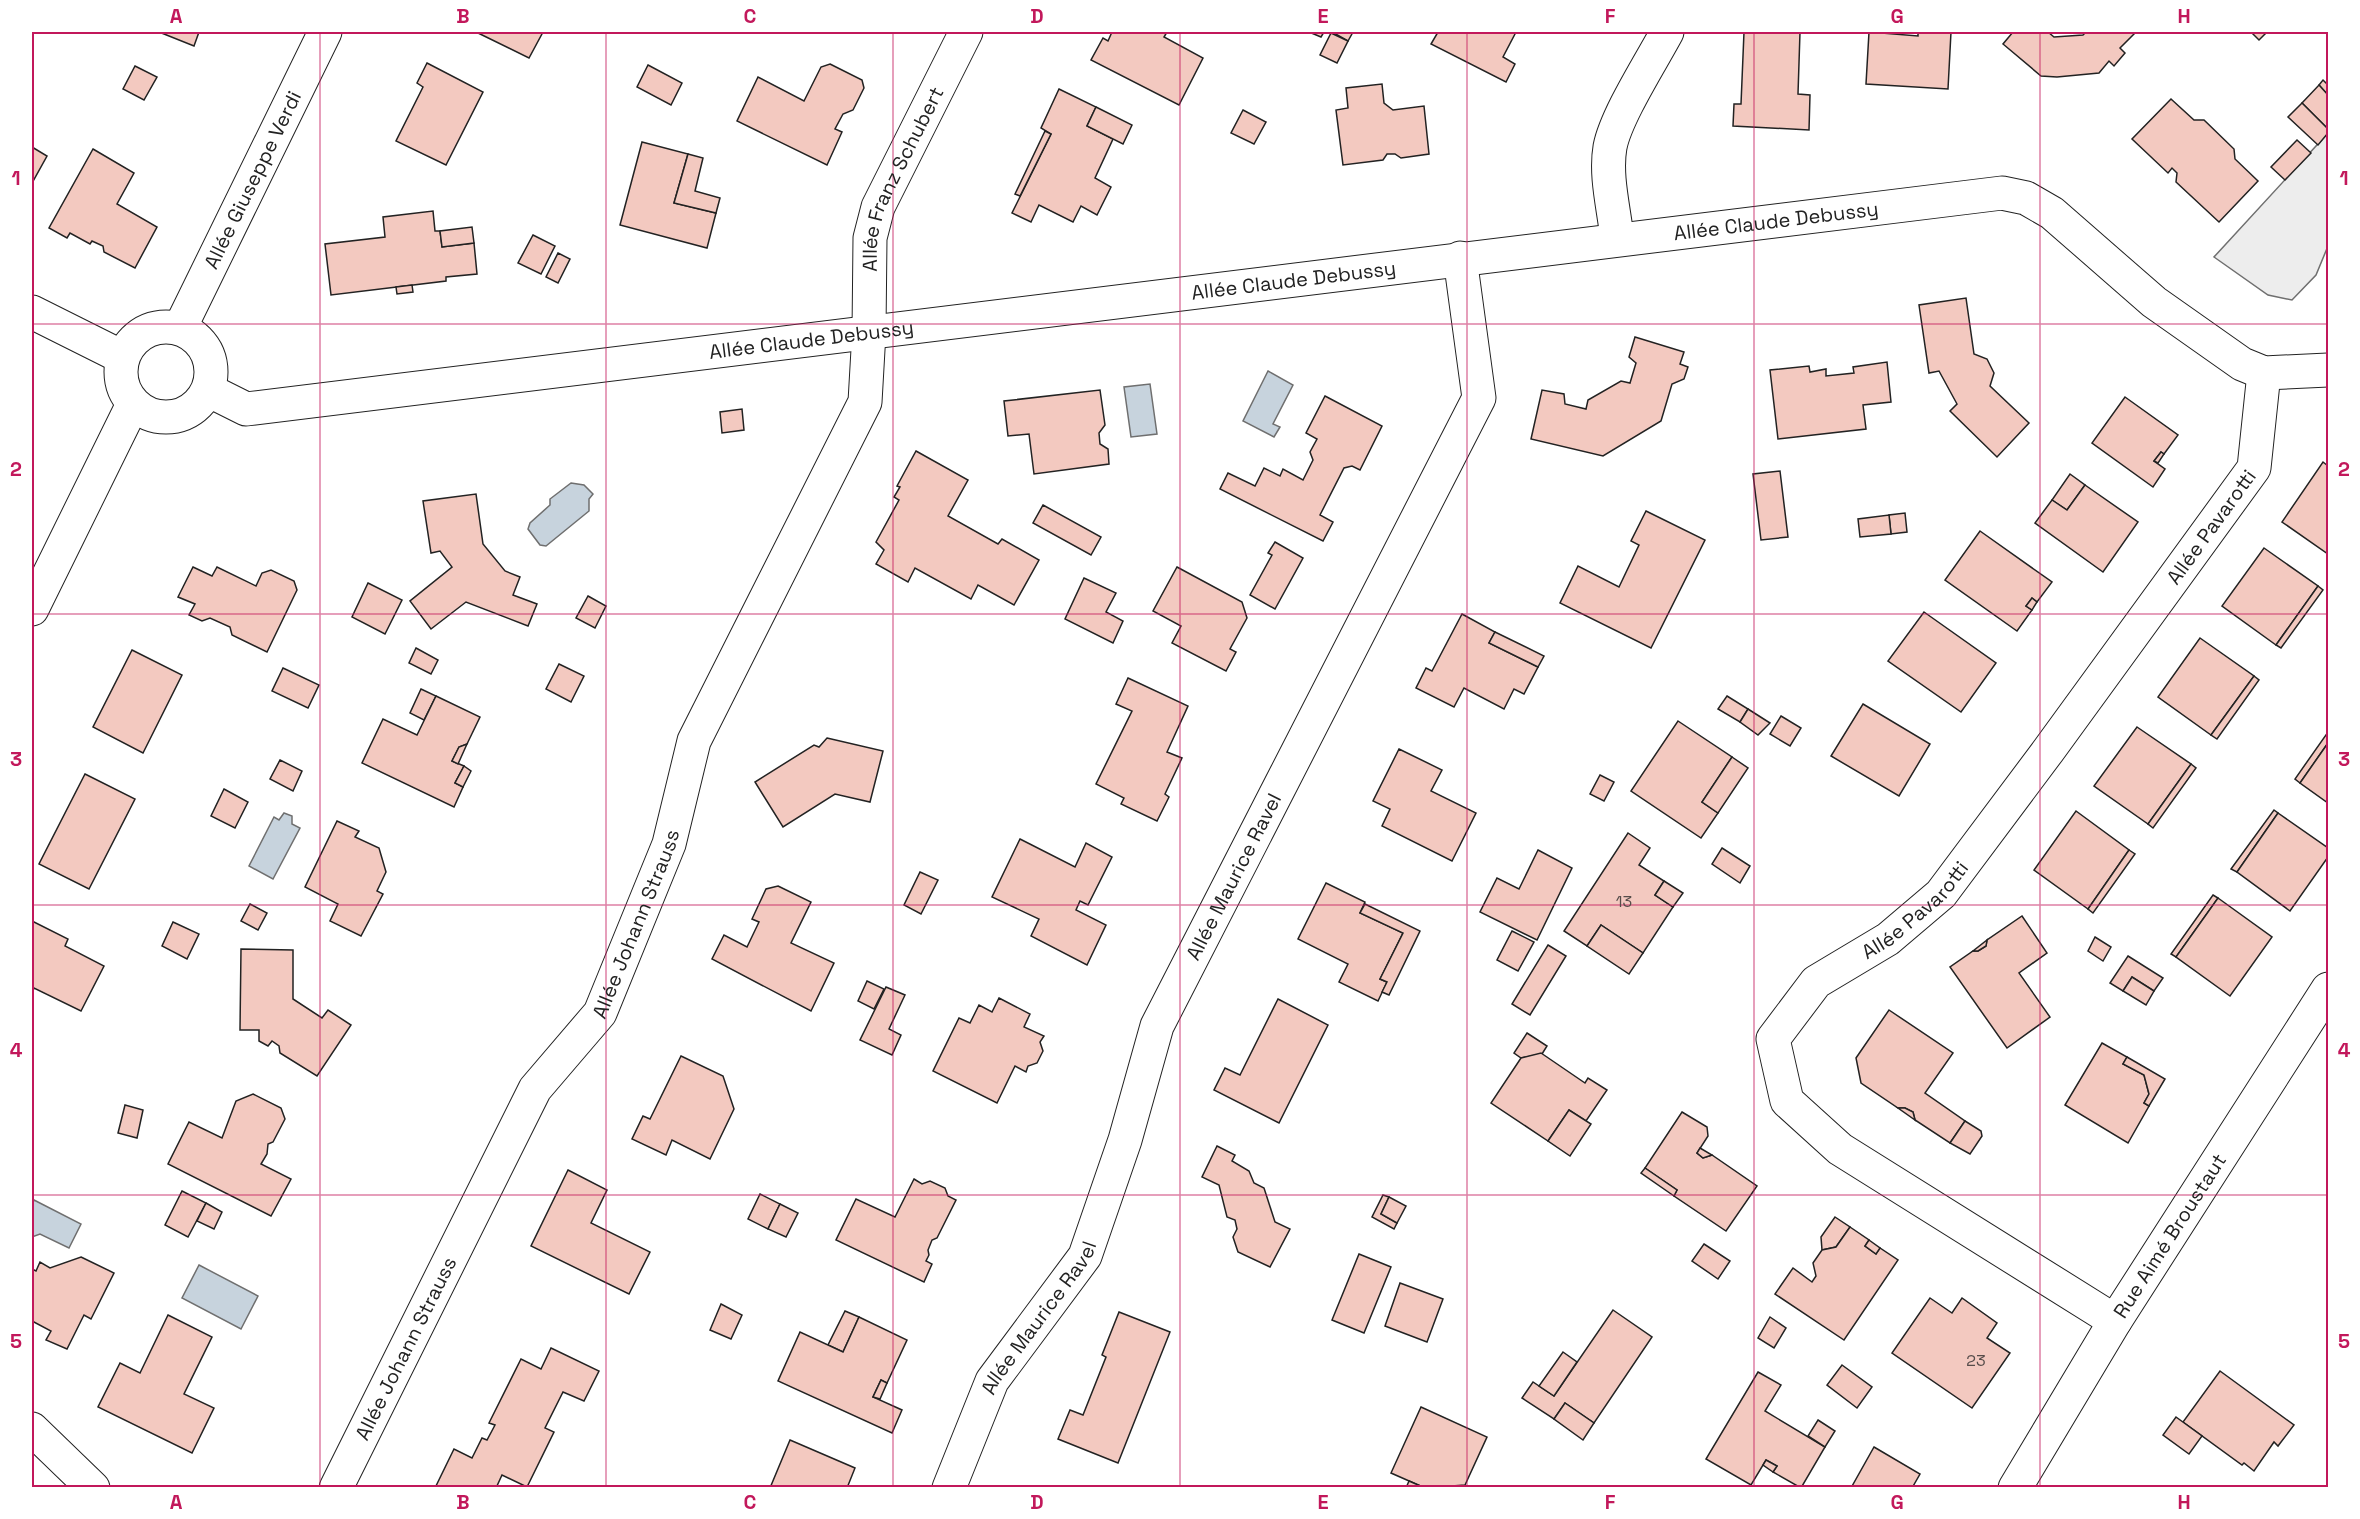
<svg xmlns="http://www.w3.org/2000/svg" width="2360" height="1519" viewBox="0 0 2360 1519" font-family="'Space Grotesk',sans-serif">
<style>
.parking{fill:#ededed;stroke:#6f6f6f;stroke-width:1.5}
.water{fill:#c7d3dd;stroke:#6f6f6f;stroke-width:1.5}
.building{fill:#f3c9c0;stroke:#222;stroke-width:1.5}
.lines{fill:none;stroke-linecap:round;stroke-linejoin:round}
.street-casing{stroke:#222;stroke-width:35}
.street{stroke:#fff;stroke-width:33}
.grid{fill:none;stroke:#c2185b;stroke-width:1.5;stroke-opacity:0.55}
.labels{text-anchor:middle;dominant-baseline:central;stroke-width:4.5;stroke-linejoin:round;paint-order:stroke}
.number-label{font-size:16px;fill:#564c4a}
.street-label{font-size:20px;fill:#222;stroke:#fff}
.neatline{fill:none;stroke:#c2185b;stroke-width:2}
.grid-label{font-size:20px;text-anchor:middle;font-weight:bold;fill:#c2185b}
</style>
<rect width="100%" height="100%" fill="#fff"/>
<polygon class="parking" points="2328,133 2328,246 2316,275 2292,300 2268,295 2214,257"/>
<g class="water">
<polygon points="1268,371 1293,385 1273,424 1280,427 1274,437 1243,421"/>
<polygon points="1150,384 1157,434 1131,437 1124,387"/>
<polygon points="571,483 584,485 593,494 589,499 589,511 546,546 540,545 528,529 530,523 550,505 550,499"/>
<polygon points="284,813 292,816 292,824 300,828 273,879 249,866 274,817 279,820"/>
<polygon points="34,1200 81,1224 69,1248 40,1234 32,1237 32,1205"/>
<polygon points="199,1265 258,1296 241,1329 182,1298"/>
</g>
<g class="building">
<polygon points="159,32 199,32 194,46"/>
<polygon points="476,32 543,32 529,58"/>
<polygon points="1112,32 1167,32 1164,37 1203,58 1179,105 1091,60 1103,38 1108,41"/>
<polygon points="1309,32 1324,32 1321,37"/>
<polygon points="1332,32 1353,32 1348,41"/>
<polygon points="1438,32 1516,32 1503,57 1515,64 1506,82 1431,44"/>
<polygon points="1744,32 1800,32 1798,94 1810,95 1809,130 1733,126 1734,104 1741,104"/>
<polygon points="1869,32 1918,36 1918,32 1951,32 1948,89 1866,84"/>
<polygon points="2013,32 2048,32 2054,37 2083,35 2086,32 2136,32 2120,48 2125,53 2114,66 2109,61 2099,73 2057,77 2041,76 2003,44"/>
<polygon points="2251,32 2267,32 2259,40"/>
<polygon points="1331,33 1348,41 1337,63 1320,55"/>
<polygon points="427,63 483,92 446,165 396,141 423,87 417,83"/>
<polygon points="830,64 862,80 864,88 853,110 843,114 835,129 842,132 827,165 737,121 758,77 804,101 821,67"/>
<polygon points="648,65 682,83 671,105 637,87"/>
<polygon points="135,66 157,77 144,100 123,89"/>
<polygon points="2323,80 2328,85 2328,95 2319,85"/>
<polygon points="1382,84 1384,103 1393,110 1424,106 1429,154 1401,158 1395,154 1387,154 1383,160 1343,165 1336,110 1348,108 1346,88"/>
<polygon points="2319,85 2328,95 2328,129 2302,103"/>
<polygon points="1059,89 1096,107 1087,126 1113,139 1095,178 1111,187 1097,215 1081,206 1073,222 1039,205 1031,222 1012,213 1051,134 1041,128"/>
<polygon points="2171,99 2194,120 2204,120 2234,149 2235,159 2258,181 2219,222 2176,182 2177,173 2172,168 2168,173 2132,139"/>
<polygon points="2302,103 2328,129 2328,133 2318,145 2288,117"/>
<polygon points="1096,107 1132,125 1123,144 1087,126"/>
<polygon points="1243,110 1266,122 1254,144 1231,133"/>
<polygon points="1045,131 1051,134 1020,196 1015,194"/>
<polygon points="2297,140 2311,153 2285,180 2271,167"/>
<polygon points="642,142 688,154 674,203 716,213 707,248 620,225"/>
<polygon points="32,147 47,156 32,183"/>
<polygon points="93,149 134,173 117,204 157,227 135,268 104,252 103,246 92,241 90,244 70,233 67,238 49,228"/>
<polygon points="688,154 703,158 695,191 720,198 716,213 674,203"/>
<polygon points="433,211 435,231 440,231 442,247 474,243 477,274 446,277 446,281 331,295 325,244 385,237 383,217"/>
<polygon points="472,227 474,243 442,247 440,231"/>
<polygon points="533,235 555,246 541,274 518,263"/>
<polygon points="558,253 570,259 558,283 546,277"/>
<polygon points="412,285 413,292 397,294 396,287"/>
<polygon points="1966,298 1974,354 1987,359 1994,373 1990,386 2029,423 1997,457 1950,411 1957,404 1939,371 1929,373 1919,305"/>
<polygon points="1635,337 1684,352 1680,364 1688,367 1684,379 1672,384 1661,421 1603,456 1531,439 1542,390 1564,394 1565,404 1586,409 1588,400 1621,381 1630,383 1636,363 1629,357"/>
<polygon points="1887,362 1891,402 1863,405 1866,429 1778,439 1770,370 1809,366 1810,372 1826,369 1826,376 1854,373 1853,367"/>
<polygon points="1100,390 1105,425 1099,433 1100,444 1108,449 1109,464 1034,474 1029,434 1008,436 1004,401"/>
<polygon points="1325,396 1382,426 1360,470 1352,466 1344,468 1320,515 1333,522 1323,541 1220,489 1228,473 1255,486 1264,468 1280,476 1283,469 1303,480 1313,460 1310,452 1317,439 1306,433"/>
<polygon points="2125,397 2178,435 2164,454 2161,452 2154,461 2165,469 2153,487 2092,443"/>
<polygon points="742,409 744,430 722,433 720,412"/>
<polygon points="916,451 968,480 948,516 998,544 1002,539 1039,560 1014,605 978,585 971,599 915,568 908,582 876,564 884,550 876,542 899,500 894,497 900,487 897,486"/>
<polygon points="2161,452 2164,454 2158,463 2154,461"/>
<polygon points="2323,462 2328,466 2328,554 2282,522"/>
<polygon points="1780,471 1788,537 1761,540 1753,474"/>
<polygon points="2070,474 2085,485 2067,510 2052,500"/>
<polygon points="2085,485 2138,522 2103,572 2035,523 2052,500 2067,510"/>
<polygon points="476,494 483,544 505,571 520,577 513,595 537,604 528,626 466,602 431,629 410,601 452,567 440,551 431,553 423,501"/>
<polygon points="1043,505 1101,537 1091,555 1033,523"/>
<polygon points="1646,511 1705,540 1651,648 1560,603 1578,566 1619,587 1639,545 1631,541"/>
<polygon points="1905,513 1907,532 1891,534 1889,515"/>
<polygon points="1889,515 1891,534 1860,537 1858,519"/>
<polygon points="1980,531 2052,582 2037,602 2032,598 2026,606 2032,610 2017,631 1945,580"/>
<polygon points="1275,542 1303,558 1275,609 1250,595 1272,555 1268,553"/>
<polygon points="2264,548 2318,586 2276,645 2222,606"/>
<polygon points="193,567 212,576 217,567 256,586 262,573 271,570 294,581 297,590 267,652 232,635 230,627 210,618 202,621 189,615 195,604 178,597"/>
<polygon points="1177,567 1242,602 1247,618 1230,649 1236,652 1226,671 1172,643 1181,626 1153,611"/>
<polygon points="1084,578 1116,593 1106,612 1123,621 1113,643 1065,619"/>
<polygon points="368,583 402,600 385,634 352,617"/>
<polygon points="2318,586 2323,590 2281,648 2276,645"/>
<polygon points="588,596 606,606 595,628 576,618"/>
<polygon points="2032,598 2037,602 2032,610 2026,606"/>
<polygon points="1924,612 1996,663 1961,712 1888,661"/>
<polygon points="1462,614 1495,632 1489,643 1538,667 1524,694 1514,689 1504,709 1464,688 1454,707 1416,688 1426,668 1432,671"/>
<polygon points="1495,632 1544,656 1538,667 1489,643"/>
<polygon points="2200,638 2254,676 2211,735 2158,697"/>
<polygon points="416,648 438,660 431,674 409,663"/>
<polygon points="132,650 182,675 143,753 93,727"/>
<polygon points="559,664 584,676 571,702 546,689"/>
<polygon points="283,668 319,685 308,708 272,691"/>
<polygon points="2254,676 2259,680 2217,739 2211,735"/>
<polygon points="1128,678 1188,706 1167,752 1182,758 1165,794 1169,797 1157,821 1121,804 1124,798 1096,784 1132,711 1116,704"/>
<polygon points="421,689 436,696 424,720 410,713"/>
<polygon points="436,696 480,717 467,744 459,747 452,761 464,766 455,783 463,787 454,807 362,763 383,719 417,735"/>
<polygon points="1727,696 1748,709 1740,722 1718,709"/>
<polygon points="1863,704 1930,744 1899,796 1831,756"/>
<polygon points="1748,709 1770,723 1758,735 1740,722"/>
<polygon points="1781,716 1801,728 1790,746 1770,734"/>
<polygon points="1678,721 1732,757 1702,802 1718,813 1701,838 1631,791"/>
<polygon points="2137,727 2191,764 2148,824 2094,786"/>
<polygon points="2328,732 2328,743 2300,783 2295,779"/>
<polygon points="827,738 883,751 870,802 835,794 783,827 755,782 814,745 819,747"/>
<polygon points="2328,743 2328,803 2300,783"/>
<polygon points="467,744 458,764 452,761 459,747"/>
<polygon points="1399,749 1442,770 1431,791 1476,813 1452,861 1382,826 1390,809 1373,801"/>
<polygon points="1732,757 1748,768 1718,813 1702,802"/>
<polygon points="280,760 302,771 293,791 270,779"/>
<polygon points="2191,764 2196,768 2153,828 2148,824"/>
<polygon points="464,766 471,771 463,787 455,783"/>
<polygon points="85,774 135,799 89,889 39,864"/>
<polygon points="1600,775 1614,782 1604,801 1590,794"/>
<polygon points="224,789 248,802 235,828 211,816"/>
<polygon points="2274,810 2278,813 2237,872 2231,869"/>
<polygon points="2076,811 2129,850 2088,909 2034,870"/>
<polygon points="2278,813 2328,848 2328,857 2290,911 2237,872"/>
<polygon points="337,821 359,831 355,837 379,848 386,872 377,891 383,894 361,936 330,921 338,904 305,887"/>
<polygon points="1628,833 1650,848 1639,865 1664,881 1655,895 1673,907 1643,953 1601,925 1587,946 1564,931"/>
<polygon points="1020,839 1075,867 1086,843 1112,857 1088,905 1080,901 1076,910 1106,925 1087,965 1031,936 1039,919 992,897"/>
<polygon points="1722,848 1750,866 1740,883 1712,864"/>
<polygon points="1538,850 1572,868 1537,940 1480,912 1497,878 1519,889"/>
<polygon points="2129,850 2135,854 2093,913 2088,909"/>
<polygon points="920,872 938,880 921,914 904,905"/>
<polygon points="1664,881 1683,893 1673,907 1655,895"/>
<polygon points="1326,883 1365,902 1360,913 1403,933 1380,979 1387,982 1378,1001 1339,982 1348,964 1298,939"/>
<polygon points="778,886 811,902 791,943 834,963 811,1011 712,959 724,935 747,947 759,922 752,919 766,889"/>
<polygon points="2213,895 2218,898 2176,957 2171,954"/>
<polygon points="2218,898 2272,937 2230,996 2176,957"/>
<polygon points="250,904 267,913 258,930 241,921"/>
<polygon points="1365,904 1420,931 1389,995 1382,992 1387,982 1380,979 1403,933 1360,913"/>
<polygon points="2022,916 2047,953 2019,973 2050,1017 2007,1048 1950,967 1973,951 1978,951 1986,946 1987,940"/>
<polygon points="32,921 68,939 65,946 104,966 81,1011 34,988 32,993"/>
<polygon points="173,922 199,934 187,959 162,946"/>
<polygon points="1601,925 1643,953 1629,974 1587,946"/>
<polygon points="1512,931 1534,942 1518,971 1497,960"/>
<polygon points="2095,937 2111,947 2103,961 2088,951"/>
<polygon points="1987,940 1986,946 1978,951 1973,951"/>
<polygon points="1548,945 1566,956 1530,1015 1512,1004"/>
<polygon points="241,949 293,950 293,999 322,1018 328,1010 351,1025 317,1076 280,1053 279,1046 272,1041 268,1046 259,1041 259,1030 240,1030"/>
<polygon points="2128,956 2163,978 2154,991 2132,977 2123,991 2110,983"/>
<polygon points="2132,977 2154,991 2146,1005 2123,991"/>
<polygon points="867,981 884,989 874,1009 858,1001"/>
<polygon points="886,987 905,995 889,1029 901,1035 892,1055 860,1040"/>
<polygon points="999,998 1030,1014 1024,1027 1044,1036 1040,1042 1043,1051 1037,1063 1028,1066 1026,1072 1015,1066 997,1103 933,1071 959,1018 970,1023 979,1005 992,1012"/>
<polygon points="1278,999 1328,1025 1279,1123 1214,1090 1225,1068 1240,1075"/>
<polygon points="1889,1010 1953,1053 1925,1093 1965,1121 1950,1143 1915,1120 1913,1112 1905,1108 1898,1108 1861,1083 1856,1058"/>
<polygon points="1527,1033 1547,1046 1542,1054 1521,1058 1514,1053"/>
<polygon points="2102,1043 2127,1057 2123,1064 2144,1075 2149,1094 2144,1103 2149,1106 2128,1143 2065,1105"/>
<polygon points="1541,1053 1585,1083 1588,1078 1607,1090 1586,1121 1569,1110 1548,1141 1491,1103 1521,1058"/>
<polygon points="681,1056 723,1076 734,1109 710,1159 672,1140 666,1155 632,1139 643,1116 650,1119"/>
<polygon points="2127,1057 2165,1079 2149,1106 2144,1103 2149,1094 2144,1075 2123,1064"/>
<polygon points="253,1094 281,1108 285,1119 273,1142 268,1144 267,1154 261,1164 291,1179 271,1216 168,1164 189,1122 222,1138 236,1101"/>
<polygon points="125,1105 143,1110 137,1138 118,1133"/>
<polygon points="1898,1108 1905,1108 1913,1112 1915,1120"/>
<polygon points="1569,1110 1591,1124 1570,1156 1548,1141"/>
<polygon points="1682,1112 1707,1127 1708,1136 1697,1153 1703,1158 1712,1155 1757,1186 1726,1231 1674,1196 1677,1190 1645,1168"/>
<polygon points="1965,1121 1981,1131 1982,1136 1970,1154 1950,1143"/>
<polygon points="1217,1146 1235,1155 1232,1161 1249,1171 1254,1183 1264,1188 1275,1222 1290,1229 1270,1267 1238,1252 1233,1237 1237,1229 1235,1220 1227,1217 1219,1185 1202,1177"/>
<polygon points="1700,1148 1712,1155 1703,1158 1697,1153"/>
<polygon points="1645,1168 1677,1190 1674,1196 1641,1173"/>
<polygon points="568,1170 607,1190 591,1223 650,1252 629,1294 531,1246"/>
<polygon points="914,1179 922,1184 930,1181 945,1188 948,1196 956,1200 937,1238 932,1240 928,1250 929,1255 926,1261 932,1264 924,1282 836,1240 856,1199 895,1217"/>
<polygon points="182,1191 206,1203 188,1237 165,1225"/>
<polygon points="760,1194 780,1204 768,1229 748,1219"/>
<polygon points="1383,1195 1389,1197 1381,1214 1397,1223 1394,1229 1372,1217"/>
<polygon points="1389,1197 1406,1206 1397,1223 1381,1214"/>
<polygon points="206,1203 222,1212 214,1229 197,1221"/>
<polygon points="780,1204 798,1213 786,1237 768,1229"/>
<polygon points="1835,1217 1850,1227 1836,1247 1822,1250 1821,1237"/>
<polygon points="1850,1227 1869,1240 1865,1246 1876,1254 1880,1248 1898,1260 1844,1340 1775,1294 1793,1268 1812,1282 1816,1276 1813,1263 1822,1250 1836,1247"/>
<polygon points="1869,1240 1880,1248 1876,1254 1865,1246"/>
<polygon points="1704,1244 1730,1261 1718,1279 1692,1261"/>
<polygon points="1359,1254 1391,1267 1364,1333 1332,1320"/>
<polygon points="81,1257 114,1273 91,1319 84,1315 67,1349 46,1340 51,1331 32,1321 32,1269 36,1271 40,1262 50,1268"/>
<polygon points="1400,1283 1443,1299 1427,1342 1385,1326"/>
<polygon points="1930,1298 1952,1313 1962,1298 1997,1323 1987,1338 2010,1353 1972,1408 1892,1353"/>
<polygon points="721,1304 742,1315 731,1339 710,1330"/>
<polygon points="1613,1310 1652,1337 1594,1423 1565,1403 1554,1419 1522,1398 1533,1382 1554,1396"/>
<polygon points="845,1311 859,1317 843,1352 828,1345"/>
<polygon points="1119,1312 1170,1332 1118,1463 1058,1439 1070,1410 1083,1415 1106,1357 1102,1355"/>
<polygon points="168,1315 212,1337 184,1394 214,1408 192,1453 98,1407 120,1363 140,1373"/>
<polygon points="859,1317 907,1340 887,1383 881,1380 873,1397 902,1410 892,1433 778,1381 800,1332 843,1352"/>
<polygon points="1770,1317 1786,1328 1774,1348 1758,1338"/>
<polygon points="551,1348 599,1371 584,1401 563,1392 545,1428 554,1432 527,1487 502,1475 496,1488 435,1488 454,1449 472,1458 482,1438 487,1440 495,1425 489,1423 521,1359 541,1369"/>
<polygon points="1563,1352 1577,1362 1554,1396 1539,1386"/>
<polygon points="1842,1365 1872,1387 1857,1408 1827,1385"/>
<polygon points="2220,1371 2294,1425 2278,1446 2274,1442 2254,1471 2244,1463 2242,1465 2183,1422"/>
<polygon points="1758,1372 1781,1385 1765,1411 1825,1447 1801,1488 1773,1472 1777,1466 1766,1460 1751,1485 1706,1459"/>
<polygon points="881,1380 887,1383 880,1399 873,1397"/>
<polygon points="1565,1403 1594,1423 1583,1440 1554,1419"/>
<polygon points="1421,1407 1487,1437 1465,1485 1425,1488 1391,1473"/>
<polygon points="2176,1417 2202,1436 2189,1454 2163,1435"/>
<polygon points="1818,1420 1835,1431 1825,1447 1808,1436"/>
<polygon points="790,1440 855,1468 847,1488 770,1488"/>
<polygon points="1874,1447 1920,1474 1912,1488 1851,1488"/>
<polygon points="1766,1460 1777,1466 1773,1472 1763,1465"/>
<polygon points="1409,1481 1425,1488 1406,1488"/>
</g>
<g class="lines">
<g class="street-casing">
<g id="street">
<path d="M1617,238C1614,209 1605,176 1610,147C1616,116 1651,62 1667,32"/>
<polyline points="32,312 122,357"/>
<circle cx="166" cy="372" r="45"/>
<path id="s1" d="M180,328L325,32"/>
<path id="s2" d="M208,390L246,409L2002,193L2026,198L2052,213L2154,302L2242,364L2264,373L2328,370"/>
<polyline points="32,609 133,404"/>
<path id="s3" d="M2115,1321L1840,1149L1787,1101L1773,1039L1816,982L1888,939L1941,894L2048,751L2254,468L2264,373"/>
<polyline points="32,1429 93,1488"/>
<path id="s4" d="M336,1488L535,1089L600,1013L669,844L694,741L865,402L869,332L870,238L878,207L966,32"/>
<path id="s5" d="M949,1488L992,1381L1085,1256L1125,1140L1157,1026L1479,398L1460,258"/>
<path id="s6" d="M2015,1488L2115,1321L2328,989"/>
</g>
</g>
<use href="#street" class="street"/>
</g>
<path class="grid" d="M320,32V1488M606,32V1488M893,32V1488M1180,32V1488M1467,32V1488M1754,32V1488M2040,32V1488M32,324H2328M32,614H2328M32,905H2328M32,1195H2328"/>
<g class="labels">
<g class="number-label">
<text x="1624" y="901">13</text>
<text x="1976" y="1360">23</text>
</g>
<g class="street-label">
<text stroke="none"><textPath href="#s4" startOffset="1444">Allée Franz Schubert</textPath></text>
<text stroke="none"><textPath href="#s1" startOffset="165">Allée Giuseppe Verdi</textPath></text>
<text stroke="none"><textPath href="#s2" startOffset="1584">Allée Claude Debussy</textPath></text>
<text stroke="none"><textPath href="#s2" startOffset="1098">Allée Claude Debussy</textPath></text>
<text stroke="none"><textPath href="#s2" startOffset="612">Allée Claude Debussy</textPath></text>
<text stroke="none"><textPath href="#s3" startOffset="1140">Allée Pavarotti</textPath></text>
<text stroke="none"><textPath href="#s5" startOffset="680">Allée Maurice Ravel</textPath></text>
<text stroke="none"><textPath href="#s3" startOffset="654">Allée Pavarotti</textPath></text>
<text stroke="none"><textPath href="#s4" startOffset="642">Allée Johann Strauss</textPath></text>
<text stroke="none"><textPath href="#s6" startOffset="296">Rue Aimé Broustaut</textPath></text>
<text stroke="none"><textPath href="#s5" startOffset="194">Allée Maurice Ravel</textPath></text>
<text stroke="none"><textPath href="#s4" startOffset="156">Allée Johann Strauss</textPath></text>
</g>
</g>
<rect width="2360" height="1519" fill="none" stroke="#ffffff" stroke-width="66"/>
<rect x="33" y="33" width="2294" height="1453" class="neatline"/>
<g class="grid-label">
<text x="176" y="23">A</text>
<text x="463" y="23">B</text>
<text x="750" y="23">C</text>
<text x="1037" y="23">D</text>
<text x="1323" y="23">E</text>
<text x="1610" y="23">F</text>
<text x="1897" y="23">G</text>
<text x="2184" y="23">H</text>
<text x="16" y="185">1</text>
<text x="2344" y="185">1</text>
<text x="16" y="476">2</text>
<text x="2344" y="476">2</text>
<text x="16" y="766">3</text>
<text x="2344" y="766">3</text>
<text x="16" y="1057">4</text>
<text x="2344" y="1057">4</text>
<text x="16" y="1348">5</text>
<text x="2344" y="1348">5</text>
<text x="176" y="1509">A</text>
<text x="463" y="1509">B</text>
<text x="750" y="1509">C</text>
<text x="1037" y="1509">D</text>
<text x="1323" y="1509">E</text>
<text x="1610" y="1509">F</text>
<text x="1897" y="1509">G</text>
<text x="2184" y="1509">H</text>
</g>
</svg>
